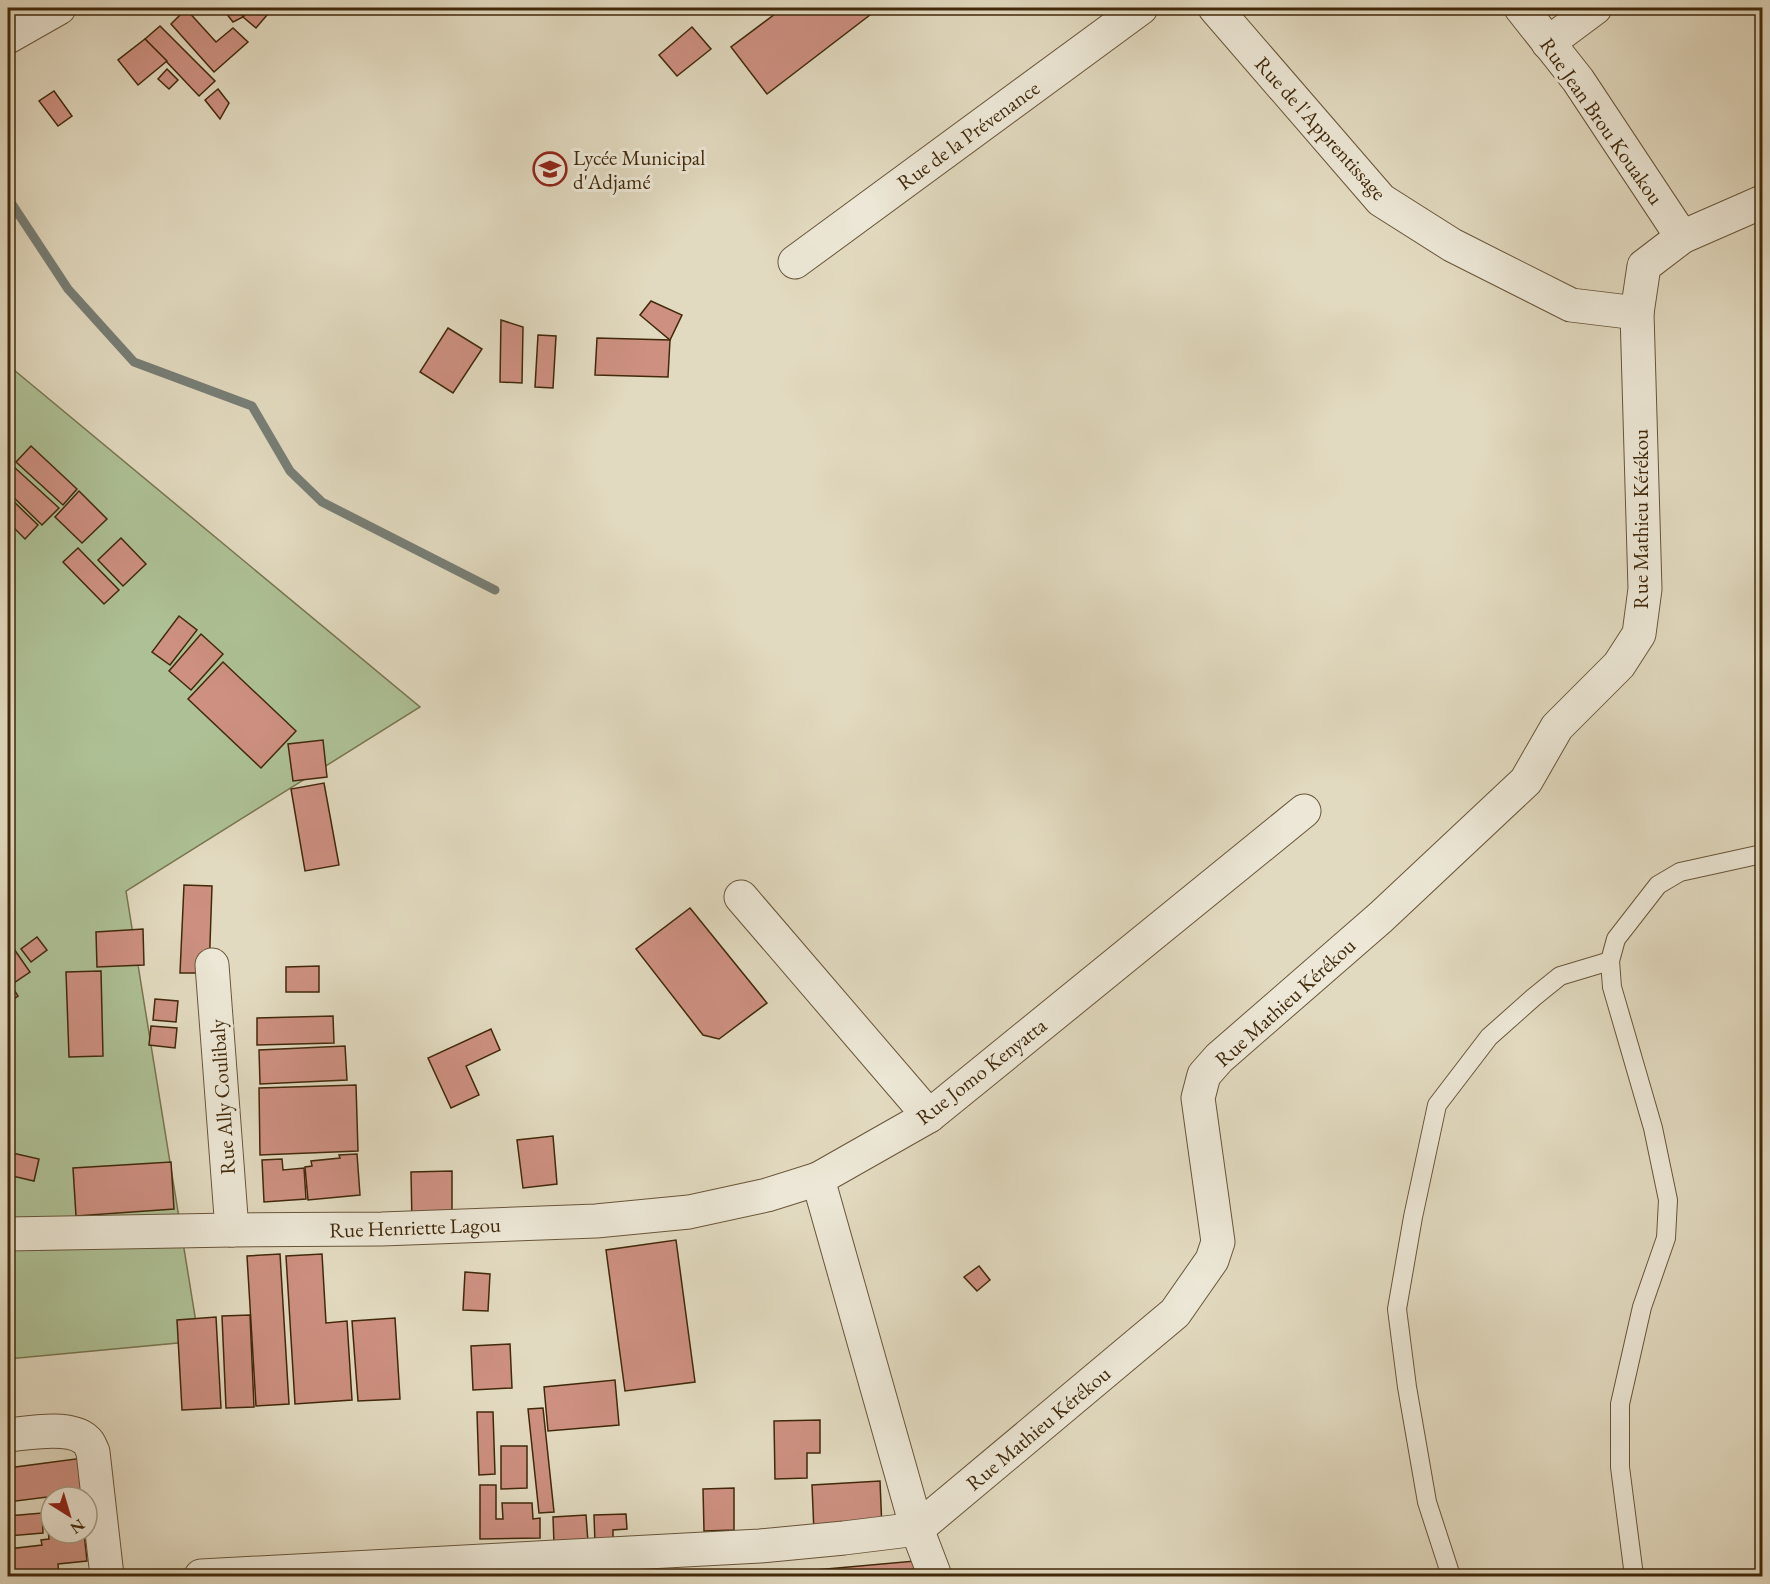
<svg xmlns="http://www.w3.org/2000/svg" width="1770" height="1584" viewBox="0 0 1770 1584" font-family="'EB Garamond',serif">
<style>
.green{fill:#aec196;stroke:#787550;stroke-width:1.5}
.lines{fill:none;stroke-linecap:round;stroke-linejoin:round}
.stream{stroke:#777e76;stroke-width:9}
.building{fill:#cd9081;stroke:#41290a;stroke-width:1.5}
.lane-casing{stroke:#695538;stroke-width:20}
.street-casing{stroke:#695538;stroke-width:35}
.lane{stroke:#ece7d6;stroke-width:18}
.street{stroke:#ece7d6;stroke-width:33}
.labels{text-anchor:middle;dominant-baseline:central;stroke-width:6;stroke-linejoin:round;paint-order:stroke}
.street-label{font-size:21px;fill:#41290a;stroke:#ece7d6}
.poi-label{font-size:21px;fill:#41290a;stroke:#ece7d6;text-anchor:start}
</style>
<rect width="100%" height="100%" fill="#e2dac0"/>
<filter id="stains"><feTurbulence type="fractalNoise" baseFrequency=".00333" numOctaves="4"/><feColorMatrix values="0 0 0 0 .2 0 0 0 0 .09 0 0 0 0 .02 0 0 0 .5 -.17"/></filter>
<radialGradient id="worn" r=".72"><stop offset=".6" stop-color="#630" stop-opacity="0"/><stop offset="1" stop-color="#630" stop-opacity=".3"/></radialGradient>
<polygon class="green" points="8,365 420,707 126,891 199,1341 8,1359"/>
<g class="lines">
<polyline class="stream" points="8,198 68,289 134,362 252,406 290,471 322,502 495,590"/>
</g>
<g class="building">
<polygon points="222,8 238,8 243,17 233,22"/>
<polygon points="251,8 273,8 256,28 243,17"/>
<polygon points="783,8 879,8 767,94 731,47"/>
<polygon points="186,9 216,42 233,28 248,42 214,72 171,24"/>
<polygon points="160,26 215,81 199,96 145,39"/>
<polygon points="692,27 711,49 677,76 659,55"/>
<polygon points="145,39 167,61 138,85 118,60"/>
<polygon points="167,69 178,80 169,89 158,79"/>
<polygon points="218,89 229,103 220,119 205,100"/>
<polygon points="54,91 72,116 58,126 39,101"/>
<polygon points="651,301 682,315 670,340 640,315"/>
<polygon points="501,320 523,327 522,383 500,382"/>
<polygon points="448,328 482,349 453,393 420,372"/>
<polygon points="538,335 556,336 553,388 535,387"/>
<polygon points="597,338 670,340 668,377 595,375"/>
<polygon points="31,446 77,489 63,505 16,462"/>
<polygon points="14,467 59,508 42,525 8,492 8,473"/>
<polygon points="79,491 107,519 82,543 55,517"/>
<polygon points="8,496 38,525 25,539 8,522"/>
<polygon points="121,538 146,564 123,586 98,560"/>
<polygon points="78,548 119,590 104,604 63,562"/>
<polygon points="179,616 197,630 170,665 152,652"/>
<polygon points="201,634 223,654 191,690 169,671"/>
<polygon points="223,662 296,731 261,768 188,699"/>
<polygon points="323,740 327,777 293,781 288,744"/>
<polygon points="324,783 339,865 305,871 291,789"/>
<polygon points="184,885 212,886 209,973 180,973"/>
<polygon points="690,908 767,1003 719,1039 703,1035 636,949"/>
<polygon points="143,929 144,965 97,967 96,932"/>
<polygon points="37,937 47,950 31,962 21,949"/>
<polygon points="14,949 30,972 11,985 18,996 8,1003 8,954"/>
<polygon points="319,966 319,992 286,992 286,967"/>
<polygon points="101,971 103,1056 69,1057 66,972"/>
<polygon points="155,999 178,1001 176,1022 153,1020"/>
<polygon points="333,1016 334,1043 257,1045 257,1018"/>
<polygon points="151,1026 177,1028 175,1048 149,1045"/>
<polygon points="491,1029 500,1050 466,1066 479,1095 451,1108 428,1058"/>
<polygon points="345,1046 347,1080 260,1084 259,1050"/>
<polygon points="356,1085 358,1151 260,1155 259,1088"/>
<polygon points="553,1136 557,1184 523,1188 517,1140"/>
<polygon points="8,1152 39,1159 34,1181 8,1175"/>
<polygon points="357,1154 360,1195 308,1200 305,1167 312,1166 311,1161 340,1158 339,1155"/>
<polygon points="282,1159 283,1170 304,1168 306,1199 264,1202 262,1160"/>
<polygon points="171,1162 174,1209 76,1216 73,1168"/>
<polygon points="452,1171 452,1223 412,1223 411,1172"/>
<polygon points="676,1240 695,1382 625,1391 606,1250"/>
<polygon points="280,1254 289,1404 256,1406 247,1256"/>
<polygon points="322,1254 326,1323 347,1321 352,1400 295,1404 286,1256"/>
<polygon points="979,1266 990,1280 977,1291 964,1277"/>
<polygon points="465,1272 490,1274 488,1311 463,1310"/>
<polygon points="250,1315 254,1407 226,1408 222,1316"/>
<polygon points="216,1317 221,1408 182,1410 177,1320"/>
<polygon points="395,1318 400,1399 358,1401 352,1321"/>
<polygon points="510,1344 512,1388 473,1390 471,1346"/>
<polygon points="615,1380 619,1425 548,1431 544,1387"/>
<polygon points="543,1408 554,1512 539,1513 528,1409"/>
<polygon points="477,1412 493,1412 495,1474 479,1475"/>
<polygon points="820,1420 820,1453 807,1453 807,1478 775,1479 774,1421"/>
<polygon points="501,1446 527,1446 527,1488 501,1489"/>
<polygon points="83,1458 87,1492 8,1502 8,1468"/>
<polygon points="880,1481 882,1529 814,1533 812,1485"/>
<polygon points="480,1485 496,1485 496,1519 503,1519 502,1503 532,1503 533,1519 540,1518 540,1538 480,1539"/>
<polygon points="734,1488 734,1530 704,1531 703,1489"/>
<polygon points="42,1513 43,1533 8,1536 8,1516"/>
<polygon points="626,1514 627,1529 613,1530 613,1543 595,1543 594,1515"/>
<polygon points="586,1515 588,1542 554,1544 553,1517"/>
<polygon points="47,1518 51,1518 51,1533 84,1533 87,1561 58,1564 59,1576 8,1576 8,1549 42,1545 41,1540 49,1539"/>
<polygon points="926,1560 928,1576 771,1576 771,1574"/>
</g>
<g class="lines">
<g class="lane-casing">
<g id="lane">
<polyline points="1451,1576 1427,1502 1407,1387 1397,1309 1413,1217 1437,1105 1489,1037 1534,997 1560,976 1610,961"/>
<polyline points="1634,1576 1620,1467 1620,1404 1642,1307 1666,1238 1668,1200 1653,1128 1612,987 1610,961 1616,939 1658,885 1680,872 1762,854"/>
</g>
</g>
<g class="street-casing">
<g id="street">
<polyline points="1215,8 1381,200 1452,245 1571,305 1637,313"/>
<polyline points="1521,8 1578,80 1682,237"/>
<polyline points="8,37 59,8"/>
<polyline points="1548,43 1595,8"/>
<polyline points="795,262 1141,8"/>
<polyline points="741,897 929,1116"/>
<polyline points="212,965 232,1230"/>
<polyline points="8,1234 232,1230 382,1229 596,1221 689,1212 767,1195 818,1179"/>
<path d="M8,1435C28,1433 70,1425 86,1440C90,1443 91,1448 93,1452L107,1576"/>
<polyline points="201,1576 760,1546 844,1538 917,1529 1175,1313 1212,1260 1218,1242 1198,1098 1204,1075 1219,1058 1381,917 1526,781 1557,727 1619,665 1639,634 1645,589 1637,313 1644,266 1682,237 1762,202"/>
<polyline points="935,1576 917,1529 818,1179 929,1116 1304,811"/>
</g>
</g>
<use href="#lane" class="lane"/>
<use href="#street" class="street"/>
</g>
<defs>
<g id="school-ring" transform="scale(1.725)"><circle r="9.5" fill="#ece7d6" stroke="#8f2418" stroke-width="1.5"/><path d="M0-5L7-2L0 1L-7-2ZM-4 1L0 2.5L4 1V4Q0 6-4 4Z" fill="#8f2418"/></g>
</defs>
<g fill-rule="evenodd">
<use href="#school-ring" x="550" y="169"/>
</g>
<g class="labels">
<g class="street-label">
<text transform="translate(1602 121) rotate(55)">Rue Jean Brou Kouakou</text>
<text transform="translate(1321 128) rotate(48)">Rue de l'Apprentissage</text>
<text transform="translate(968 135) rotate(-36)">Rue de la Prévenance</text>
<text transform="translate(1640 519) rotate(-90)">Rue Mathieu Kérékou</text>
<text transform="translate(1285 1002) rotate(-42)">Rue Mathieu Kérékou</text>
<text transform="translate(981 1071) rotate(-38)">Rue Jomo Kenyatta</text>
<text transform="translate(222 1097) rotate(-94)">Rue Ally Coulibaly</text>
<text transform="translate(415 1227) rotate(-2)">Rue Henriette Lagou</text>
<text transform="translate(1038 1428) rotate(-40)">Rue Mathieu Kérékou</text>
</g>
<g class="poi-label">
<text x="573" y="157">Lycée Municipal<tspan x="573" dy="24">d'Adjamé</tspan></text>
</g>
</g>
<rect width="1770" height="1584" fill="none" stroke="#e2dac0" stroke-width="30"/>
<rect x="9" y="9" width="1752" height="1566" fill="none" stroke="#41290a" stroke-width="3"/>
<rect x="15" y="15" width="1740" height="1554" fill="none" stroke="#41290a" stroke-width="1.5"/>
<g transform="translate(69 1515) rotate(143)"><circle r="28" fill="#ece7d6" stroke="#a89b84" stroke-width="1.5"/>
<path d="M0-4.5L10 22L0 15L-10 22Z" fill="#8f2418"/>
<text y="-9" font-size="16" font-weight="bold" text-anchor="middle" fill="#41290a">N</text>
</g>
<rect width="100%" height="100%" filter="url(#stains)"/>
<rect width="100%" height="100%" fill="url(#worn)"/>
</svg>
